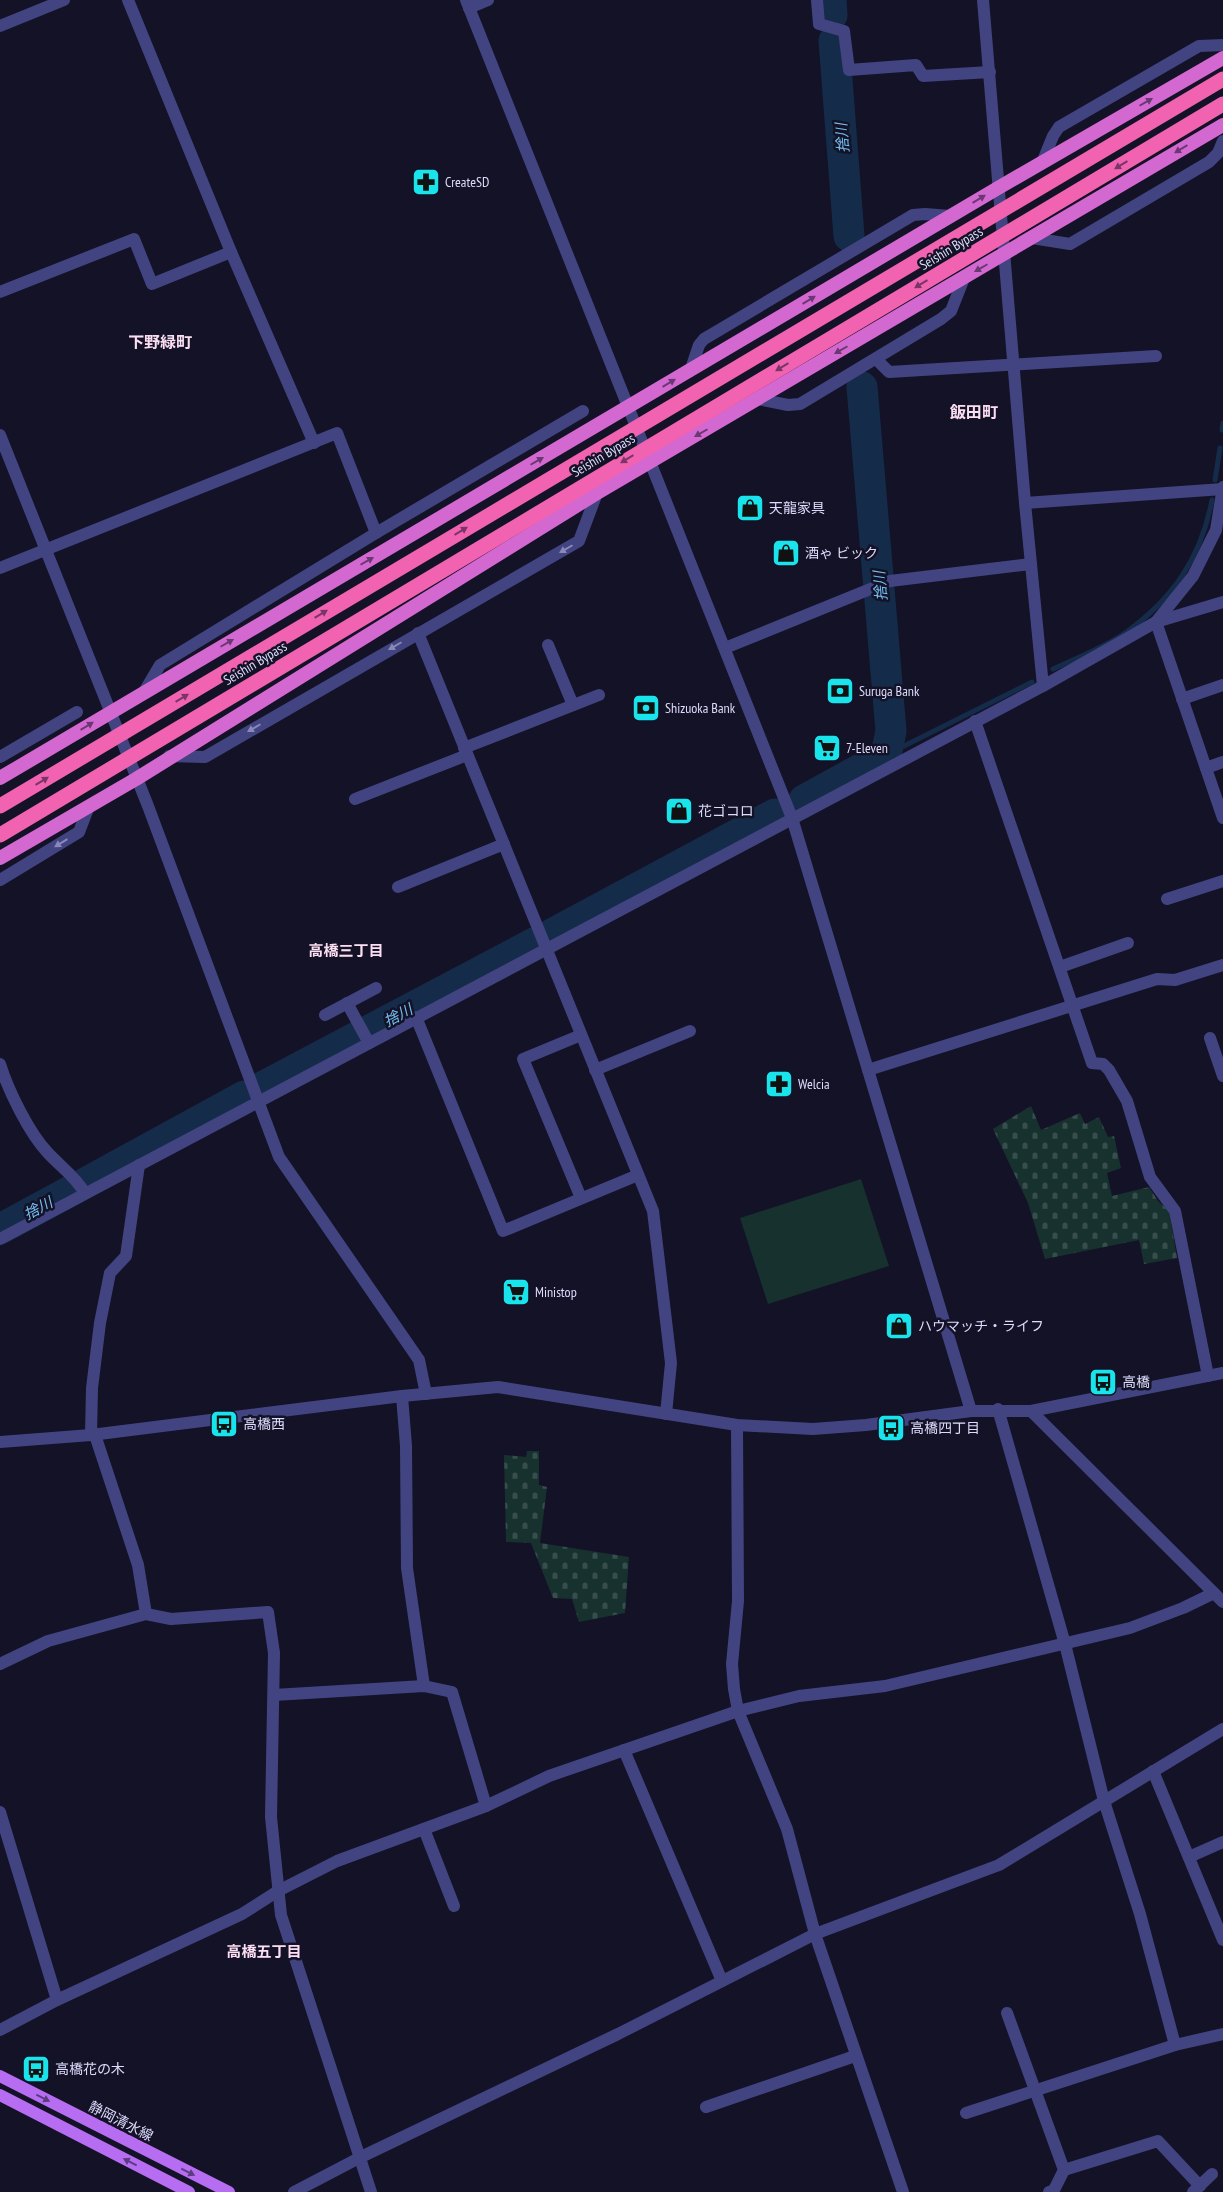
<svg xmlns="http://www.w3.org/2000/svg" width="1223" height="2192" viewBox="0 0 1223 2192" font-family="'PT Sans Narrow','Noto Sans JP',sans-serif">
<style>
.cemetery{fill:url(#cemetery-stones)}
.garden{fill:#16312e}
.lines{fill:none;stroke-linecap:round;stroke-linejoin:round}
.stream{stroke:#142c4a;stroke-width:5}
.river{stroke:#142c4a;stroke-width:31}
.minor{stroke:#424482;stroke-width:12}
.tertiary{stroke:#424482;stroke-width:12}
.primary{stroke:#b76df2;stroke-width:12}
.trunk{stroke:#d468d1;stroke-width:14}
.motorway-bridge{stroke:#f162b0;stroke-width:15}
.oneway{fill:#6a3973}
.oneway2{fill:#773665}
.oneway3{fill:#8888b9}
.oneway4{fill:#5d3b82}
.labels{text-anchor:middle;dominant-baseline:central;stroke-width:5;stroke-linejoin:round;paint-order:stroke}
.poi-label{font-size:14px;fill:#dddcfc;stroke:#141227;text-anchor:start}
.street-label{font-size:14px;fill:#dddcfc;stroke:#141227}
.water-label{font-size:15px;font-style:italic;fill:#73c1f3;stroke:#141227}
.neighbourhood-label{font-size:15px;font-weight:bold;fill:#fcdef3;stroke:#141227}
.quarter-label{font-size:16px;font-weight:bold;fill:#fcdef3;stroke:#141227}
</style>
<defs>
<pattern id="cemetery-stones" width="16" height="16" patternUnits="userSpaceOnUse" patternTransform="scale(1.25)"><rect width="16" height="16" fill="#16312e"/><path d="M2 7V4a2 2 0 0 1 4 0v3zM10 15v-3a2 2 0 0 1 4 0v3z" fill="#374e4d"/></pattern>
</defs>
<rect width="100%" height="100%" fill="#141227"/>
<g class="cemetery">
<polygon points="1031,1106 1041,1130 1080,1113 1085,1124 1099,1117 1108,1137 1114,1136 1121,1168 1107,1173 1112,1196 1149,1187 1158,1201 1169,1211 1177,1258 1144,1264 1139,1240 1045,1259 1028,1203 993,1129"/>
<polygon points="527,1451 539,1451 539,1485 547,1487 540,1543 629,1557 625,1613 579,1622 572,1599 553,1598 531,1543 506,1542 504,1455 526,1457"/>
</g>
<polygon class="garden" points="861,1179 889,1266 768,1304 740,1218"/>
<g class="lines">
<g class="stream">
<polyline points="1222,430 1223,423"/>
<polyline points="1215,480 1220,448"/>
<path d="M1053,669C1076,658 1103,648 1125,633C1173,599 1201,558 1212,500"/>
<polyline points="886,755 1032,682"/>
</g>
<g class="river">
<polyline points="831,0 832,15"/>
<polyline points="834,41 849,236"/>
<polyline points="804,800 886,755 891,731 862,387"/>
<polyline points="552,934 775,814"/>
<polyline points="260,1088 536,942"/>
<polyline points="85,1183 244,1096"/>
<polyline points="0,1229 76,1188"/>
</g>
<g class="minor">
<polyline points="128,0 231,252 314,443"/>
<polyline points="817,0 819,24 844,31 849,70 916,65 923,76 990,72"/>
<polyline points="983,0 1025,503 1043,686"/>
<polyline points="469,8 488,0"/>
<polyline points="0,26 64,0"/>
<polyline points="1042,163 1053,136 1059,127 1199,46 1223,45"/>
<polyline points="1032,238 1070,244 1209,162 1218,153 1223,141"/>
<polyline points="0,292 134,239 152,284 231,252"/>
<polyline points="876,359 889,372 1156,356"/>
<polyline points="691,369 699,345 704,339 913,215 925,214 950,216"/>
<polyline points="758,399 788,405 800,404 941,319 951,311 964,278"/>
<polyline points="0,435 148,806 279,1157 419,1360 426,1394"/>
<polyline points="1025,503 1223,489"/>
<polyline points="0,568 337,433 376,533"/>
<polyline points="1156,622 1223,818"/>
<polyline points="1156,622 1193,576 1216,530 1223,487"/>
<polyline points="418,633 653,1211 671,1363 666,1414"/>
<polyline points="548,645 573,705"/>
<polyline points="725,648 890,581 1031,564"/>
<polyline points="144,692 160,665 376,533 583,411"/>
<polyline points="1182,699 1223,685"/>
<polyline points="975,721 1092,1063 1103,1064 1109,1070 1127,1101 1150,1177 1175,1211 1208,1376"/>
<polyline points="464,748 599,695"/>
<polyline points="169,756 205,757 579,541 597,493"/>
<polyline points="0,757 77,712"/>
<polyline points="1206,768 1223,762"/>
<polyline points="355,799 467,755"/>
<polyline points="0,880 79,832 89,806"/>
<polyline points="398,887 504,844"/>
<polyline points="1167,899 1223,881"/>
<polyline points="1060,967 1128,943"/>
<polyline points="347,1003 369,1043"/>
<polyline points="325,1015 376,988"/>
<polyline points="416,1017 503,1231 638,1175"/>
<polyline points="581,1035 523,1059 581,1198"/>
<polyline points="1210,1038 1223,1076"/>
<path d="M0,1064C8,1090 29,1133 48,1153C62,1168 74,1175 85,1193"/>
<polyline points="595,1070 690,1031"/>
<polyline points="868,1070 1157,979 1175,980 1223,965"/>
<polyline points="0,1239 1043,686 1156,622 1223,602"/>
<polyline points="402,1396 406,1446 407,1568 424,1686"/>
<polyline points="998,1409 1065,1644 1104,1801 1140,1914 1175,2045"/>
<polyline points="91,1435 92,1388 100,1323 110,1273 126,1256 139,1165"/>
<polyline points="95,1435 138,1565 146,1614"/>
<polyline points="0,1664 48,1641 146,1614 171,1619 268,1612 274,1653 271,1817 281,1915 371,2192"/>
<polyline points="274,1695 424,1686 452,1692 486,1806"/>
<polyline points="624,1750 722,1981"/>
<polyline points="1153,1771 1223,1940"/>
<polyline points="0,1812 57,2000 242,1914 278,1891 337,1861 486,1806 549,1776 738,1711 799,1696 885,1686 1130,1628 1183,1608 1214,1593"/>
<polyline points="424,1829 454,1906"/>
<polyline points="1189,1857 1223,1842"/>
<polyline points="1007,2013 1064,2170 1054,2190 1049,2192"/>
<polyline points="0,2030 57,2000"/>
<polyline points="706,2107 855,2056"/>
<polyline points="966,2113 1175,2045 1223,2034"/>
<polyline points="1064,2170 1158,2141 1200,2186"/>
<polyline points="294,2192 361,2157 618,2034 815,1934 999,1865 1223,1729"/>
<polyline points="1193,2192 1212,2174"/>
</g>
<g class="tertiary">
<polyline points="466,0 792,818 971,1411"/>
<polyline points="1031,1411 1223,1602"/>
<polyline points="737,1425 738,1601 732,1664 734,1689 738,1711 787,1829 815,1934 903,2192"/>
<polyline points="0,1442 91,1435 402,1396 498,1387 737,1425 813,1429 866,1425 971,1411 1031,1411 1223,1373"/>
</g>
<g class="primary">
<polyline points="0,2076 229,2192"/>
<polyline points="0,2095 189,2192"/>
</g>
<g class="trunk">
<polyline points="0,778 998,188 1223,58"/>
<polyline points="0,858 136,779 597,493 1223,125"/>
</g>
<g class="motorway-bridge">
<polyline points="0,806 1223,79"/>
<polyline points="0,835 1223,104"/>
</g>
</g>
<defs><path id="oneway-solid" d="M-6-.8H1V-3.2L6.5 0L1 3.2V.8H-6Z" transform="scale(1.25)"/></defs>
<g class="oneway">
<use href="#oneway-solid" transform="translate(1146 102) rotate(-30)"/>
<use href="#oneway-solid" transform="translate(1181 149) rotate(149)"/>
<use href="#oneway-solid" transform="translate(979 199) rotate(-31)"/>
<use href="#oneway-solid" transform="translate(981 268) rotate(150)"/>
<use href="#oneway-solid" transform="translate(809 300) rotate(-31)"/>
<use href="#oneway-solid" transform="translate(841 350) rotate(150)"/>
<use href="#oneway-solid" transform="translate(669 383) rotate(-31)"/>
<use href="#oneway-solid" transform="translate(701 433) rotate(150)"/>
<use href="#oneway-solid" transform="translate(537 461) rotate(-30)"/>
<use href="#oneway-solid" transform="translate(367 561) rotate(-30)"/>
<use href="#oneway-solid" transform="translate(227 643) rotate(-30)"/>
<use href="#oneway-solid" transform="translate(87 726) rotate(-31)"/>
</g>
<g class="oneway2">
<use href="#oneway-solid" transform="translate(1121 165) rotate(149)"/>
<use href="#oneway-solid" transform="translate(921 284) rotate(149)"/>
<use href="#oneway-solid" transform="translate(782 367) rotate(149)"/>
<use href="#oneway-solid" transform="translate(627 459) rotate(149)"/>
<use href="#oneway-solid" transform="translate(461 531) rotate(-31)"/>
<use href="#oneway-solid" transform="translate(321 614) rotate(-31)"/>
<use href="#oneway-solid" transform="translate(182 698) rotate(-31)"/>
<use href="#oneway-solid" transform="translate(42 781) rotate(-31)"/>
</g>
<g class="oneway3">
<use href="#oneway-solid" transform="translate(566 549) rotate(150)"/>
<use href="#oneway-solid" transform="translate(395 646) rotate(150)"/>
<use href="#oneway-solid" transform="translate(254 728) rotate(150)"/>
<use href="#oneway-solid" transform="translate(61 843) rotate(149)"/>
</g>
<g class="oneway4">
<use href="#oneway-solid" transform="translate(43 2098) rotate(27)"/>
<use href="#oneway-solid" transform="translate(130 2162) rotate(-153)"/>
<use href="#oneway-solid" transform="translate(188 2172) rotate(27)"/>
</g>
<defs>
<g id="pharmacy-square" transform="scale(1.4375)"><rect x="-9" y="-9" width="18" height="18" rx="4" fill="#19e4eb" stroke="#141227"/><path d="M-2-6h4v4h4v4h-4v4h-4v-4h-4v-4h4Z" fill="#111"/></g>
<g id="shop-square" transform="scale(1.4375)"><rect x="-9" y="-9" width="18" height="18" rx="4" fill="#19e4eb" stroke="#141227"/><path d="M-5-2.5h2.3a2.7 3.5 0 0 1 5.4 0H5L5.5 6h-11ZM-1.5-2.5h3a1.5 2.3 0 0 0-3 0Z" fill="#111"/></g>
<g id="bank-square" transform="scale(1.4375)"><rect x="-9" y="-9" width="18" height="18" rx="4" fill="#19e4eb" stroke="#141227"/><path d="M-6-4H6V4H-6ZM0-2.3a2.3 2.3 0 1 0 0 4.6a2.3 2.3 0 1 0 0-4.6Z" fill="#111"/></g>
<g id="supermarket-square" transform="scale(1.4375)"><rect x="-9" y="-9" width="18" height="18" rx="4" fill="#19e4eb" stroke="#141227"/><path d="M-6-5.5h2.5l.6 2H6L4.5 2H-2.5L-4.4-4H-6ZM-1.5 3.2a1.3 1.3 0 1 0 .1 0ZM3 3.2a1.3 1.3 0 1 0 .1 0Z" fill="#111"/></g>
<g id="bus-square" transform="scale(1.4375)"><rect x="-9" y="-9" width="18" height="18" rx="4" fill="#19e4eb" stroke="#141227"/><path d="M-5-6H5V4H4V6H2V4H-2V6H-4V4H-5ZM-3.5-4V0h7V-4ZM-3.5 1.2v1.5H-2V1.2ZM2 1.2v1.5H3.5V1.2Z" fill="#111"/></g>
</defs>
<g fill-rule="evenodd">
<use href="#pharmacy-square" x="426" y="182"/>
<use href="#shop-square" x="750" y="508"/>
<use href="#shop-square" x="786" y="553"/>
<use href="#bank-square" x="840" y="691"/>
<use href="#bank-square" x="646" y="708"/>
<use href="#supermarket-square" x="827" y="748"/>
<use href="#shop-square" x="679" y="811"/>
<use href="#pharmacy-square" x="779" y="1084"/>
<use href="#supermarket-square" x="516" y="1292"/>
<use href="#shop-square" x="899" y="1326"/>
<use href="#bus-square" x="1103" y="1382"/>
<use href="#bus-square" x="224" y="1424"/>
<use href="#bus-square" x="891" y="1428"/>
<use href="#bus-square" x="36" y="2069"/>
</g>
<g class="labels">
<g class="poi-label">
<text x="445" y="182">CreateSD</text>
<text x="769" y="508">天龍家具</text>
<text x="805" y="553">酒ゃ ビック</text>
<text x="859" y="691">Suruga Bank</text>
<text x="665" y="708">Shizuoka Bank</text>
<text x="846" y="748">7-Eleven</text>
<text x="698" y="811">花ゴコロ</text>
<text x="798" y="1084">Welcia</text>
<text x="535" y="1292">Ministop</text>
<text x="918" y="1326">ハウマッチ・ライフ</text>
<text x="1122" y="1382">高橋</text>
<text x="243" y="1424">高橋西</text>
<text x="910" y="1428">高橋四丁目</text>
<text x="55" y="2069">高橋花の木</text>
</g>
<g class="street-label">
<text transform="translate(951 248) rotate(-31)">Seishin Bypass</text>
<text transform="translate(603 455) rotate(-31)">Seishin Bypass</text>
<text transform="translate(255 663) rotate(-31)">Seishin Bypass</text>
<text transform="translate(121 2121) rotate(27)">静岡清水線</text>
</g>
<g class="water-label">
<text transform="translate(842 138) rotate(-95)">捨川</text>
<text transform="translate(880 586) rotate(-95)">捨川</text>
<text transform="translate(398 1015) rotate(-28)">捨川</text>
<text transform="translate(38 1208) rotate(-28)">捨川</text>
</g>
<g class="neighbourhood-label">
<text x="346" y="950">高橋三丁目</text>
<text x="264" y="1951">高橋五丁目</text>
</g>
<g class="quarter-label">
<text x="160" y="342">下野緑町</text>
<text x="974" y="412">飯田町</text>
</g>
</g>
</svg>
